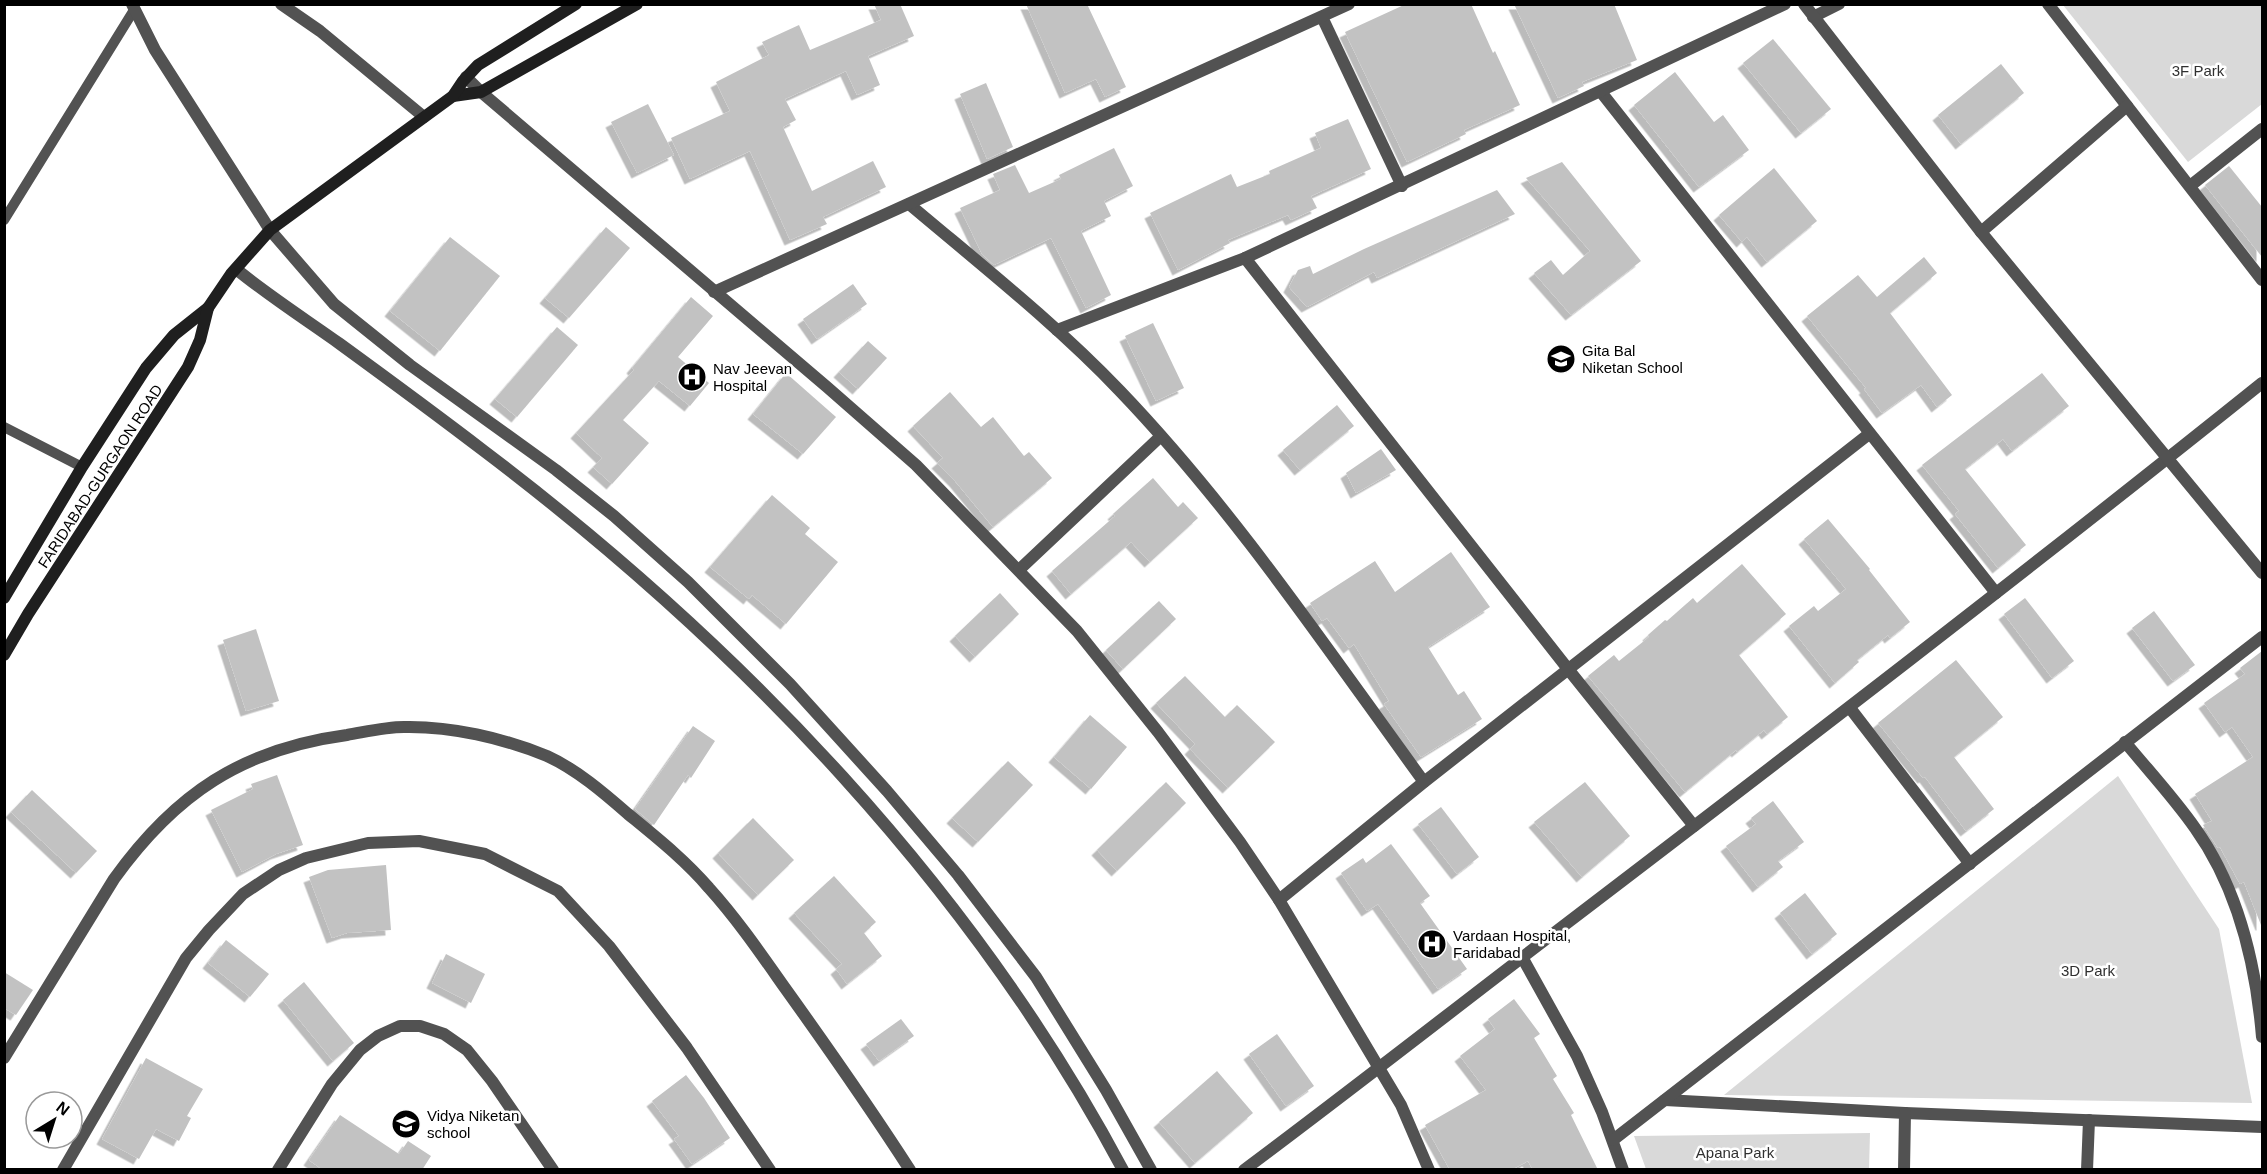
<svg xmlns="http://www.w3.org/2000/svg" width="2267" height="1174" viewBox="0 0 2267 1174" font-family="Arial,sans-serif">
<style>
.green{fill:#d9d9d9}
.building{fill:#c2c2c2;filter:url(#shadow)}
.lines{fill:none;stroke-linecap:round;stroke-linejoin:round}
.service{stroke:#525252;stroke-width:10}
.minor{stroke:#525252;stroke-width:12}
.tertiary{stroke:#525252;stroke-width:12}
.secondary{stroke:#1f1f1f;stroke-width:12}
.labels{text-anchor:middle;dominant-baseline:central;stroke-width:5;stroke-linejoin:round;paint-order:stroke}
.park-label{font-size:15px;fill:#303030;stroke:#fff}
.poi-label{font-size:15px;fill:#000;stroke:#fff;text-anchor:start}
.street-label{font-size:15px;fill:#000;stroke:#fff}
</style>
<defs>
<filter id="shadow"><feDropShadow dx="-5.5" dy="5.5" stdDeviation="0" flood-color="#0004"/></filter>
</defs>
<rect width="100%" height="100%" fill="#fff"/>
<g class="green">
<polygon points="2063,5 2262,5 2262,104 2188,162"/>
<polygon points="2118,776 2219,929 2252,1103 1724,1095"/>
<polygon points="1870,1133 1869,1170 1646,1169 1634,1136"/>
</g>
<g class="building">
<polygon points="874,4 900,4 914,36 868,56 880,85 857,95 846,71 785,99 796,120 783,127 812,191 873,161 886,187 823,217 827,224 790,240 750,151 690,179 671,138 730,111 716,82 769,55 762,42 799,25 810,50 881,20"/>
<polygon points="1026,4 1087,4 1126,87 1105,97 1096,79 1065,93"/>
<polygon points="1406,4 1471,4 1493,53 1495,51 1520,105 1464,130 1466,134 1407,162 1345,32"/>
<polygon points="1514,4 1614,4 1637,60 1582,82 1584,86 1558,98"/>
<polygon points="1773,39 1831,109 1801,133 1743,63"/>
<polygon points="2001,64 2024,93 1961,144 1938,115"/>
<polygon points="1675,72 1714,122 1723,115 1749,150 1699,187 1634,105"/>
<polygon points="986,83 1013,147 987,159 960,94"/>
<polygon points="648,104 674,155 637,173 611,122"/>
<polygon points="1348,119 1371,169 1311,196 1317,208 1291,220 1288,215 1228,240 1230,243 1178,270 1150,213 1231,174 1237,187 1270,174 1269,171 1321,148 1315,133"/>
<polygon points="1114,148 1133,186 1104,201 1111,216 1081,231 1111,295 1086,308 1051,238 994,265 982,254 960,208 1000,190 993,174 1015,165 1029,193 1061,179 1059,175"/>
<polygon points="1562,162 1641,261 1571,315 1534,273 1551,260 1563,275 1590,251 1526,178"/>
<polygon points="2229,166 2262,207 2262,257 2205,185"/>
<polygon points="1774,168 1817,221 1767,262 1747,237 1742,242 1719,215"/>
<polygon points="1497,190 1515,214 1377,278 1374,272 1307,307 1289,287 1298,270 1310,266 1313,274 1364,249"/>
<polygon points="606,227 630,248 569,318 545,298"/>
<polygon points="450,237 500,276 440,351 390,311"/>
<polygon points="1924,257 1937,273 1890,313 1952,395 1937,407 1921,385 1882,413 1864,389 1866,388 1807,316 1858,275 1877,297"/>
<polygon points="853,284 867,304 817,339 803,319"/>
<polygon points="691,297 713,316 678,357 709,383 690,406 659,381 623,420 649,443 612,484 593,467 602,458 576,433 634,370 632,368"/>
<polygon points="1153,323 1184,388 1156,401 1125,336"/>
<polygon points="557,327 578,345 517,417 495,399"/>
<polygon points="868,341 887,358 858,389 839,372"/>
<polygon points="786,373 836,417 803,454 753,414"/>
<polygon points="2042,373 2069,406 2012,451 2003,439 1965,469 2026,545 1998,568 1955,514 1959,511 1922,465"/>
<polygon points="950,392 981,427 993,417 1024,456 1029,452 1052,478 993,527 955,481 937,463 943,458 913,426"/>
<polygon points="1337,405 1354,426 1300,470 1283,450"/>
<polygon points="1381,449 1396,470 1356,493 1346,473"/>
<polygon points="1153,478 1178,507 1183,502 1198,518 1150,562 1131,542 1071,594 1052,571 1115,516 1113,514"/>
<polygon points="772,495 810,528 805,534 838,562 786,624 752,595 749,599 710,567"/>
<polygon points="1828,519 1870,569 1869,570 1910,622 1890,638 1888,635 1857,660 1859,662 1835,683 1789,626 1814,606 1818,611 1846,589 1804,539"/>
<polygon points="1451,552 1490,607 1428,647 1458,695 1464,691 1482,719 1421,757 1384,704 1389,701 1354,644 1349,648 1327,618 1322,621 1310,603 1375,561 1395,592"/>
<polygon points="1742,564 1786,614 1739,655 1788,717 1767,734 1764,730 1737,752 1736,750 1685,792 1588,676 1614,655 1619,661 1649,637 1648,635 1665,620 1667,621 1693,598 1697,603"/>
<polygon points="1000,593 1019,614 975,657 955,636"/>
<polygon points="2025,598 2074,661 2052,678 2004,614"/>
<polygon points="1159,601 1176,619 1123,669 1106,650"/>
<polygon points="2154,611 2195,665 2173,681 2132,628"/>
<polygon points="256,629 279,701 246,711 223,640"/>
<polygon points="2262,651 2262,925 2261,925 2244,882 2240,884 2220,847 2218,848 2203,825 2212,821 2195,794 2253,757 2232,727 2225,732 2204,703 2245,674 2240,668"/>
<polygon points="1956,660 2003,717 1954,757 1994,809 1966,831 1925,777 1923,778 1878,723"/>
<polygon points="1185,676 1225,717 1237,705 1275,742 1228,788 1190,749 1195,744 1156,703"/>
<polygon points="1090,715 1127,747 1091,789 1054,757"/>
<polygon points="693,726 715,741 691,778 688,775 654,825 635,809"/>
<polygon points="1008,761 1033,785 978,842 952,818"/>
<polygon points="277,775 303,845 276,854 242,872 211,810 253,789 251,784"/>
<polygon points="1166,782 1186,803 1117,871 1097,850"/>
<polygon points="1585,782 1630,836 1582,877 1534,822"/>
<polygon points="32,790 97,851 76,873 11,812"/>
<polygon points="1773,801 1804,842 1778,861 1783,867 1758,887 1726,846 1756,824 1751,818"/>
<polygon points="1441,807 1479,857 1457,874 1418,824"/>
<polygon points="753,818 794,860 758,895 718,853"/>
<polygon points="1391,844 1430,896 1420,903 1467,969 1438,989 1378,904 1367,911 1341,873 1363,858 1366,863"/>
<polygon points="386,865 391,930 347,933 332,938 309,877 328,870"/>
<polygon points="834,876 876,922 864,933 882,956 847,984 836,969 842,964 794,913"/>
<polygon points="1805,893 1837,934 1812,954 1780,913"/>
<polygon points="226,940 269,974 250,997 208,963"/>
<polygon points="446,954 485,974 471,1003 432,983"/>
<polygon points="4,972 33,990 16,1015 4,1008"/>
<polygon points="304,982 354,1043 333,1061 283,1000"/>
<polygon points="1514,999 1540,1034 1534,1038 1557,1076 1553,1079 1574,1113 1571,1115 1598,1170 1533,1170 1528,1161 1511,1170 1450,1170 1425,1125 1486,1090 1460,1056 1495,1029 1488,1019"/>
<polygon points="901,1019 914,1036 879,1061 866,1044"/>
<polygon points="1277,1034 1314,1086 1286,1106 1249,1054"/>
<polygon points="146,1058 203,1089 187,1116 191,1118 179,1141 156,1129 139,1159 102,1139"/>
<polygon points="1217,1071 1253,1113 1195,1163 1159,1122"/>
<polygon points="686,1075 704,1098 730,1138 692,1164 674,1139 679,1136 652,1101"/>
<polygon points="340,1115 399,1154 408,1141 431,1156 422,1170 323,1170 309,1160"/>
</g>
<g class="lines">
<g class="service">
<polyline points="4,220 134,10"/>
<polyline points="4,427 82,467"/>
</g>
<g class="minor">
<polyline points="2048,4 2262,280"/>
<polyline points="1322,17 1402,186"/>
<polyline points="1813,17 1839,4"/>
<polyline points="466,77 481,92 827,387 916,465 1077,631 1158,732 1240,842 1279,900 1401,1105 1429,1170"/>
<polyline points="1601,92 1996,593"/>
<polyline points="2190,186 2262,129"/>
<path d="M909,204C980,264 1055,323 1120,391C1234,510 1327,649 1424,782"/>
<polyline points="1981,232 2127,106"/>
<polyline points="1245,258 1568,669 1694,826"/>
<polyline points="714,292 1349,4"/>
<polyline points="1057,330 1245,258 1785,4"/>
<polyline points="1019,570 1161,436"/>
<polyline points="1850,708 1970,864"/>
<path d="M2125,742C2148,770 2174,798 2195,828C2238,888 2256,965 2262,1037"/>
<polyline points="1279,900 1424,782 1869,434"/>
<polyline points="1522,957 1577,1056 1602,1112 1623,1170"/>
<path d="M4,1058L114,879C175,794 242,749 347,735C365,732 385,727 404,727C451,726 503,738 547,756C576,769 604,793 628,814C656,837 685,860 709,888C737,919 761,954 785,988C828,1048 870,1108 910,1170"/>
<polyline points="1665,1100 1905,1113 2262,1127"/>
<polyline points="1613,1140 2262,637"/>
<polyline points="63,1170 186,958 209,930 243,894 279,870 306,858 368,843 419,841 485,854 558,891 609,946 687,1048 770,1170"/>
<polyline points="278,1170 332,1084 360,1050 378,1036 400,1026 420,1026 444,1034 467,1050 492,1081 553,1170"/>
<path d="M1244,1170C1350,1091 1453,1010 1558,930C1794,750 2030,569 2262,383"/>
<polyline points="1904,1170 1905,1113"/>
<polyline points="2087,1170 2089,1120"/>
</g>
<g class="tertiary">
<polyline points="132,4 155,50 270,230 334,304 410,365 556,470 614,516 688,582 790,684 887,791 958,875 1036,977 1106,1090 1151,1170"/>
<polyline points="281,4 320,31 424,117"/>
<polyline points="1804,4 1981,232 2262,573"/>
<path d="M236,269C269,296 305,319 340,344C388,379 437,415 484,451C740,645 971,885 1123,1170"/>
</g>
<g class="secondary">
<polyline points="453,96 481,92 637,4"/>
<polyline points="4,598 82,467 146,368 174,335 208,308 231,274 270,230 453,96 463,81 478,65 576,4"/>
<polyline points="4,655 28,614 188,367 200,340 208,308"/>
</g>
</g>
<defs>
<g id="school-disc" transform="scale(1.5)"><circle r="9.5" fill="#000" stroke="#fff"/><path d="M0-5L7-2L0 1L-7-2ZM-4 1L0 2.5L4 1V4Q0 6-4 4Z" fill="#fff"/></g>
<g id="hospital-disc" transform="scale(1.5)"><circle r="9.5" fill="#000" stroke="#fff"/><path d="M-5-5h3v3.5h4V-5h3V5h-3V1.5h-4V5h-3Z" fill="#fff"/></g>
</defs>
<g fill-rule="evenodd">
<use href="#school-disc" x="1561" y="359"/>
<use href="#hospital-disc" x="692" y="377"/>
<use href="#hospital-disc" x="1432" y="944"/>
<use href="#school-disc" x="406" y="1124"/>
</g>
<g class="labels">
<g class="park-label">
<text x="2198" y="70">3F Park</text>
<text x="2088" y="970">3D Park</text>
<text x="1735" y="1152">Apana Park</text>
</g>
<g class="poi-label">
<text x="1582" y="350">Gita Bal<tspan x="1582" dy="17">Niketan School</tspan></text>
<text x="713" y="368">Nav Jeevan<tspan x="713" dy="17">Hospital</tspan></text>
<text x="1453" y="935">Vardaan Hospital,<tspan x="1453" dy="17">Faridabad</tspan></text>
<text x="427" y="1115">Vidya Niketan<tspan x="427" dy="17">school</tspan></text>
</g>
<g class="street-label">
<text transform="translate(100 476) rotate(-57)">FARIDABAD-GURGAON ROAD</text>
</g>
</g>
<rect width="2267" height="1174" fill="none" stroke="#000000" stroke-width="12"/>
<g transform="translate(54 1120) rotate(38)"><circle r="28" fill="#ffffff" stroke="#999999" stroke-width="1.5"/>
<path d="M0-4.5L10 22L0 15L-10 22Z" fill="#000000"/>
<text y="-9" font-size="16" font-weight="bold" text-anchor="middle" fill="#000000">N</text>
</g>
</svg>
